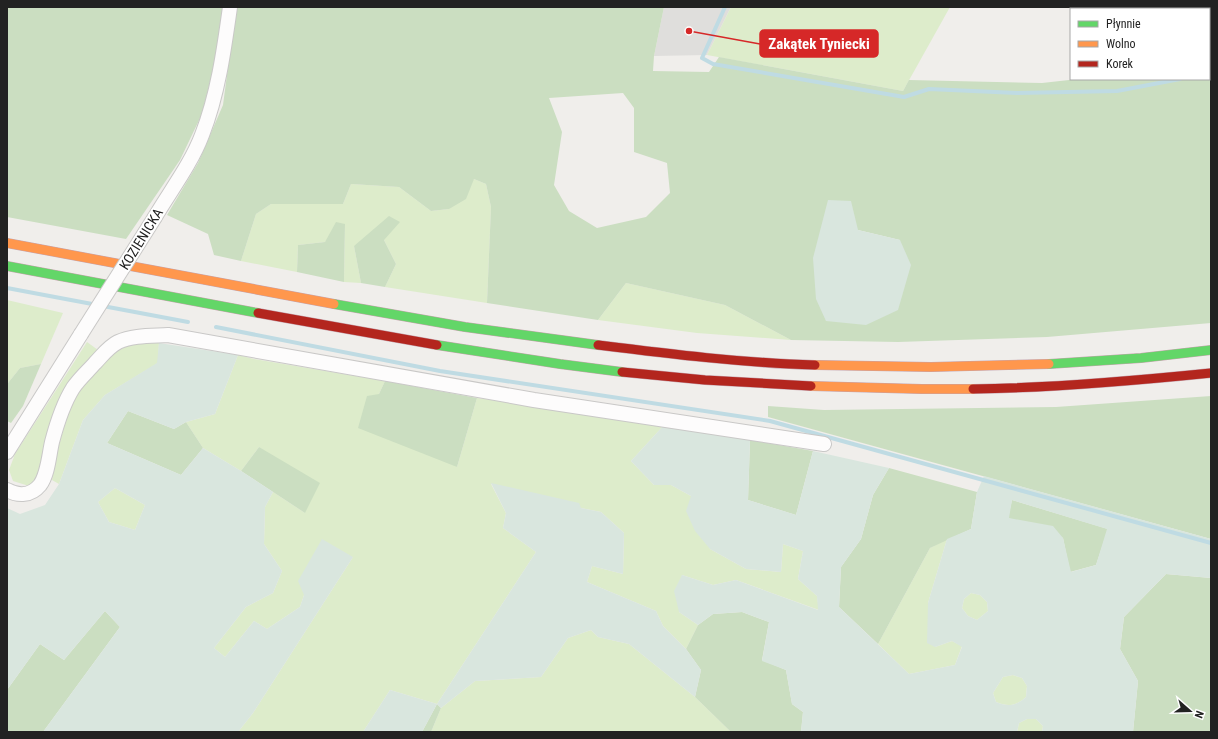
<svg xmlns="http://www.w3.org/2000/svg" width="1218" height="739" viewBox="0 0 1218 739" font-family="'Roboto Condensed',sans-serif">
<style>
.residential{fill:#dfdedc}
.grass{fill:#ddeccb}
.forest{fill:#cbdec1;fill-rule:evenodd}
.wetland{fill:#d9e6de;fill-rule:evenodd}
.lines{fill:none;stroke-linecap:round;stroke-linejoin:round}
.stream{stroke:#bfdbe3;stroke-width:4}
.street-casing{stroke:#c9c8c7;stroke-width:16}
.fast-casing{stroke:#c5a2ac;stroke-width:10}
.slow-casing{stroke:#c5a2ac;stroke-width:10}
.jam-casing{stroke:#c5a2ac;stroke-width:10}
.street{stroke:#fdfcfc;stroke-width:14}
.fast{stroke:#63d668;stroke-width:9}
.slow{stroke:#ff974d;stroke-width:9}
.jam{stroke:#b3261e;stroke-width:9}
.street-bridge-casing{stroke:#c9c8c7;stroke-width:16;stroke-linecap:butt}
.street-bridge{stroke:#fdfcfc;stroke-width:14}
.labels{text-anchor:middle;dominant-baseline:central;stroke-width:3.5;stroke-linejoin:round;paint-order:stroke}
.street-label{font-size:14px;fill:#222;stroke:#fff}
.leader{fill:none;stroke:#d62828;stroke-width:1.5}
.callout-dot{fill:#d62828;stroke:#fff;stroke-width:1.5}
.callout{fill:#d62828;stroke:#d62828;stroke-width:1.5}
.callout-label{font-size:15px;text-anchor:middle;font-weight:bold;fill:#fff}
</style>
<rect width="100%" height="100%" fill="#f0eeeb"/>
<polygon class="residential" points="664,7 731,7 707,55 654,56"/>
<g class="grass">
<polygon points="731,7 950,7 903,91 707,55"/>
<polygon points="474,179 486,184 491,207 487,303 385,287 396,264 384,240 354,246 361,283 344,282 345,224 325,242 298,245 297,272 241,261 256,214 271,204 343,204 351,184 399,187 431,211 449,209"/>
<polygon points="626,283 725,305 791,340 697,333 598,320"/>
<polygon points="7,300 63,313 41,364 20,368 8,383 7,387"/>
<polygon points="87,342 98,350 78,375 42,475 29,486 13,481 9,470 15,454"/>
<polygon points="134,343 159,343 158,363 105,395 83,420 59,484 52,480 59,445 70,407 86,379 111,354"/>
<polygon points="238,355 254,359 385,381 379,394 457,467 477,398 665,424 631,461 654,485 671,485 691,496 710,549 746,569 781,572 783,544 803,551 798,579 817,596 819,610 736,580 713,585 682,575 679,612 698,625 686,649 663,626 656,611 587,582 592,566 623,574 624,533 601,512 581,508 491,484 506,513 503,528 536,552 437,704 390,690 363,732 238,732 253,713 353,557 304,595 300,607 267,629 254,621 225,657 214,648 246,607 273,593 282,571 264,544 265,507 273,492 305,513 259,447 241,471 203,448 186,422 215,414"/>
<polygon points="115,488 145,505 135,530 109,522 98,502"/>
<polygon points="947,539 928,603 935,647 952,641 962,646 955,665 909,674 878,644 930,548"/>
<polygon points="971,593 980,595 987,602 988,611 977,620 968,616 962,608 964,599"/>
<polygon points="591,630 598,637 629,644 695,697 731,732 431,732 441,708 475,681 541,677 568,638"/>
<path d="M1013,675L1022,678L1027,686L1026,697C1016,706 1008,707 996,702L993,693L1003,677Z"/>
<polygon points="1027,719 1036,719 1043,726 1042,732 1017,732 1019,723"/>
</g>
<g class="forest">
<polygon points="7,7 223,7 215,62 202,114 180,160 126,239 7,217"/>
<path d="M236,7H664L654,56L653,71L709,72L719,57L903,91L909,80L1042,83L1078,79H1209V11L1211,12V323L1047,337L898,342L791,340L725,305L626,283L598,320L487,303L491,207L486,184L474,179L466,199L449,209L431,211L399,187L351,184L343,204H271L256,214L241,261L214,255L208,234L167,215L198,163L223,105ZM623,93L634,108V152L667,163L670,193L646,217L597,228L569,211L554,185L562,132L549,98ZM858,230L900,240L816,299Z"/>
<polygon points="389,216 400,222 384,240 396,264 385,287 361,283 354,246"/>
<polygon points="336,222 345,224 344,282 297,272 298,245 325,242"/>
<polygon points="41,364 23,406 11,423 7,421 7,387 8,383 20,368"/>
<polygon points="385,381 477,398 457,467 358,428 367,396 379,394"/>
<polygon points="1211,396 1211,539 768,417 768,406 824,410 1056,407"/>
<polygon points="128,411 174,429 186,422 203,448 181,475 107,443"/>
<polygon points="750,440 813,451 796,515 748,500"/>
<polygon points="259,447 320,483 305,513 241,471"/>
<polygon points="889,468 977,492 971,529 930,548 878,644 839,607 841,567 861,539 873,495"/>
<polygon points="1012,500 1108,529 1096,565 1070,572 1063,538 1008,518"/>
<polygon points="1166,574 1211,578 1211,732 1133,732 1138,681 1120,649 1124,617"/>
<polygon points="105,611 120,627 43,732 7,732 7,690 40,644 64,660"/>
<polygon points="742,612 769,622 762,660 786,670 792,704 803,712 801,732 731,732 695,697 701,670 686,649 698,625 713,614"/>
<polygon points="437,704 441,708 431,732 422,732"/>
</g>
<g class="wetland">
<polygon points="828,200 851,201 858,230 900,240 911,265 898,310 866,325 826,321 816,299 813,258"/>
<path d="M159,343L238,355L215,414L186,422L174,429L128,411L107,443L181,475L203,448L241,471L273,492L265,507L264,544L282,571L273,593L246,607L214,648L225,657L254,621L267,629L300,607L304,595L298,581L322,539L353,557L253,713L238,732H43L120,627L105,611L64,660L40,644L7,690V508L20,514L45,505L59,484L83,420L105,395L157,363ZM115,488L145,505L135,530L109,522L98,502Z"/>
<path d="M665,424L750,440L748,500L796,515L813,451L889,468L873,495L861,539L841,567L839,607L909,674L955,665L962,647L952,641L935,647L927,643L928,603L947,539L971,529L977,492L984,476L1211,539V578L1166,574L1124,617L1120,649L1138,681L1133,732H1042L1043,726L1036,719H1027L1019,723L1017,732H801L803,712L792,704L786,670L762,661L769,622L742,612L713,614L698,625L679,612L674,591L682,575L713,585L736,580L818,610L817,596L798,579L803,551L783,544L781,572L746,569L710,549L695,531L686,511L691,496L671,485H654L631,461ZM1012,500L1107,529L1096,565L1071,572L1063,538L1053,526L1009,518ZM971,593L980,595L987,602L988,611L977,620L968,616L962,608L964,599ZM1013,675L1022,678L1027,686L1026,697C1016,706 1008,707 996,702L993,693L1003,677Z"/>
<polygon points="491,483 579,503 581,508 601,512 624,533 623,574 592,566 587,582 656,611 663,626 686,649 701,670 695,697 629,644 598,637 591,630 568,638 541,677 475,681 441,708 437,704 422,732 363,732 390,690 437,704 536,552 503,528 506,513"/>
</g>
<g class="lines">
<g class="stream">
<polyline points="725,7 702,58 713,64 904,97 929,89 1017,93 1117,91 1180,79"/>
<polyline points="1210,7 1211,8"/>
<polyline points="1209,74 1211,73"/>
<polyline points="7,288 188,322"/>
<polyline points="216,327 440,371 770,421 1211,543"/>
</g>
<g class="street-casing">
<g id="street">
<path d="M155,217C171,190 191,164 202,135C218,94 224,50 230,7"/>
<polyline points="7,452 81,334"/>
<path d="M7,490C18,496 31,496 40,485C48,474 49,455 52,442C57,423 63,404 73,388C79,379 88,371 95,363C102,356 108,347 118,342C133,335 152,336 168,335L534,400L824,444"/>
</g>
</g>
<g class="fast-casing">
<g id="fast">
<polyline points="7,266 258,313"/>
<polyline points="334,304 465,327 598,345"/>
<polyline points="437,345 560,364 622,372"/>
<polyline points="1049,364 1141,358 1211,350"/>
</g>
</g>
<g class="slow-casing">
<g id="slow">
<polyline points="7,243 334,304"/>
<polyline points="815,365 931,367 1049,364"/>
<polyline points="811,386 922,389 973,389"/>
</g>
</g>
<g class="jam-casing">
<g id="jam">
<polyline points="258,313 437,345"/>
<path d="M598,345C670,354 743,363 815,365"/>
<polyline points="622,372 705,380 811,386"/>
<path d="M973,389C1053,388 1132,381 1211,373"/>
</g>
</g>
<use href="#street" class="street"/>
<use href="#fast" class="fast"/>
<use href="#slow" class="slow"/>
<use href="#jam" class="jam"/>
<g class="street-bridge-casing">
<polyline id="street-bridge" points="81,334 155,217"/>
</g>
<use href="#street-bridge" class="street-bridge"/>
</g>
<g class="labels">
<g class="street-label">
<text transform="translate(141 239) rotate(-58)">KOZIENICKA</text>
</g>
</g>
<path class="leader" d="M689 31L760 44"/>
<circle class="callout-dot" cx="689" cy="31" r="4"/>
<rect class="callout" x="760" y="30" width="118" height="27" rx="4"/>
<g class="callout-label">
<text x="819" y="49">Zakątek Tyniecki</text>
</g>
<rect width="1218" height="739" fill="none" stroke="#222222" stroke-width="16"/>
<rect x="1070" y="8" width="140" height="72" fill="#ffffff" stroke="#a7a7a7"/>
<rect x="1078" y="21" width="20" height="6" fill="#63d668" stroke="#a7a7a7"/>
<text x="1106" y="28" font-size="12" fill="#222222">Płynnie</text>
<rect x="1078" y="41" width="20" height="6" fill="#ff974d" stroke="#a7a7a7"/>
<text x="1106" y="48" font-size="12" fill="#222222">Wolno</text>
<rect x="1078" y="61" width="20" height="6" fill="#b3261e" stroke="#a7a7a7"/>
<text x="1106" y="68" font-size="12" fill="#222222">Korek</text>
<g transform="translate(1190 711) rotate(110)" stroke="#ffffff" stroke-width="3" paint-order="stroke">
<path d="M0-3L7 15L0 10L-7 15Z" fill="#222222"/>
<text y="-6" font-size="11" font-weight="bold" text-anchor="middle" fill="#222222">N</text>
</g>
</svg>
